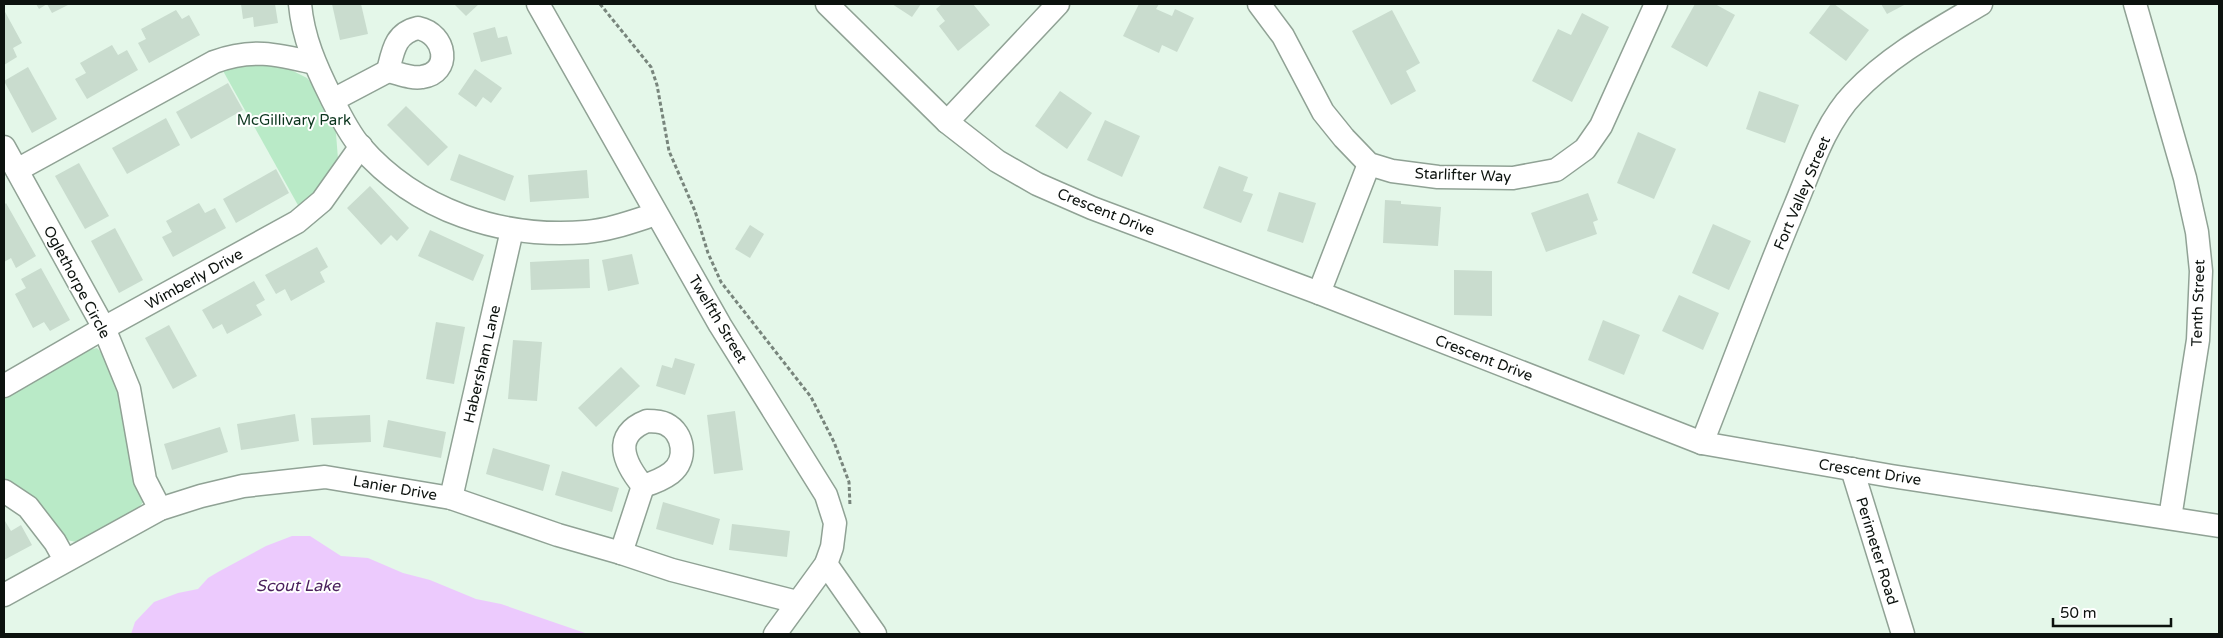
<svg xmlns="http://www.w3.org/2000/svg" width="2223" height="638" viewBox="0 0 2223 638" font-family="'Varela Round',sans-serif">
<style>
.green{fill:#b9eac7}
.water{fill:#eccafd}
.building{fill:#c9dcce}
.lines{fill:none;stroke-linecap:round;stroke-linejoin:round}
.minor-casing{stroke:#90a295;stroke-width:25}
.path{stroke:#78857c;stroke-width:3;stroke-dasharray:4 2.5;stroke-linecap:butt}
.minor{stroke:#fff;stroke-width:22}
.labels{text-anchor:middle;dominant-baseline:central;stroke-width:4;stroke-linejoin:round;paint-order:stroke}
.park-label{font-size:15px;fill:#0a351d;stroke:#fff}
.street-label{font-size:15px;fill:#0c120e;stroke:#fff}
.water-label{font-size:16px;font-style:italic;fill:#4b215d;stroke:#fff}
</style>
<rect width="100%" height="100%" fill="#e4f7e9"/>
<g class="green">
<polygon points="250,61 281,65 307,78 326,100 335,121 338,159 321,189 299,207 222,69"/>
<polygon points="97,348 110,361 119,380 144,501 136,511 83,541 76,542 67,540 48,516 4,482 4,396 81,352"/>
</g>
<polygon class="water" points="292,536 310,536 341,556 368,558 403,573 430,580 476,599 501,604 588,634 131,634 135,622 154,602 178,593 198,589 208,578 218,572 266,546"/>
<g class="building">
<polygon points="36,4 70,4 52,13 47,4 39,9"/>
<polygon points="241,4 275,4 278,23 254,27 253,17 243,19"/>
<polygon points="332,4 361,4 368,34 340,40"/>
<polygon points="454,4 479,4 466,16"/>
<polygon points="892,4 921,4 912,17"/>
<polygon points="942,4 973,4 990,25 958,51 939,26 945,21 936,9"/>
<polygon points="1139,4 1159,4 1156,9 1172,16 1175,9 1194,18 1177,52 1162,45 1159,53 1123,36"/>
<polygon points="1695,4 1715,4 1735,15 1707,67 1671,47"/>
<polygon points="1831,4 1834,4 1869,30 1846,61 1809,33"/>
<polygon points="1881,4 1906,4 1887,14"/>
<polygon points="4,10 22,43 13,48 17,57 4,65"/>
<polygon points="176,10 182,19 189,15 200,35 149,63 138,43 146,39 141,29"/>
<polygon points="1392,10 1420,63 1406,71 1416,91 1391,105 1352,31"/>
<polygon points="1582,13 1609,27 1572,102 1532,81 1558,29 1571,35"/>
<polygon points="495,27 498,38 507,36 512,54 481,62 473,33"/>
<polygon points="112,45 118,55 127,50 138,70 87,99 75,79 86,73 80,63"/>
<polygon points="28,67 57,119 32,133 4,81"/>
<polygon points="475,69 502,88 491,103 483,97 476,107 458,94"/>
<polygon points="228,83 243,110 191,139 176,112"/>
<polygon points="1060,91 1092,113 1067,149 1035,126"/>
<polygon points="1759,91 1799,105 1785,143 1746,129"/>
<polygon points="406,106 448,147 428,166 387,125"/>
<polygon points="166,118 180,145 127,174 112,148"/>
<polygon points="1105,120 1140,136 1122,177 1087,160"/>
<polygon points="1638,132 1676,149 1654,199 1617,183"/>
<polygon points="459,154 514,176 505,201 450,180"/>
<polygon points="79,163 109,216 85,229 55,176"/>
<polygon points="1219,166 1248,177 1243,191 1253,194 1241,223 1203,208"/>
<polygon points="276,169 289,193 236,223 223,199"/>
<polygon points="587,170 589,198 530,202 528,175"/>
<polygon points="370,186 409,228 397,241 391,235 381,245 347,208"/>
<polygon points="1279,192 1316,203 1303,243 1267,231"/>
<polygon points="1588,193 1598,220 1593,222 1597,234 1546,252 1531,213"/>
<polygon points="1385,200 1401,201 1401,204 1441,207 1438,246 1383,243"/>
<polygon points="6,203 36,256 16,268 11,258 4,262 4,205"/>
<polygon points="199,203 205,213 215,208 226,228 173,257 162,237 172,232 166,221"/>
<polygon points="1713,224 1751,241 1729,290 1692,273"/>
<polygon points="750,225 764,234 750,258 735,249"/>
<polygon points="115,228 143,280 119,293 91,241"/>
<polygon points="430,230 484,255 473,281 418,256"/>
<polygon points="317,247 328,267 320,272 325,282 291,301 285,289 276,294 265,275"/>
<polygon points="632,254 639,284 608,291 602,260"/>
<polygon points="589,259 590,288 531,290 530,262"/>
<polygon points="41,268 70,320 50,331 44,322 33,328 15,294 26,288 21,279"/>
<polygon points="1454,270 1492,271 1492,316 1454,315"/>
<polygon points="254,281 265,300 256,305 262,315 227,334 222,324 213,329 202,310"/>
<polygon points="1679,295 1719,313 1703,350 1662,331"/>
<polygon points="1603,320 1640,335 1624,375 1588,360"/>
<polygon points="436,322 465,327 454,384 426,379"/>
<polygon points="169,325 197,376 173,389 145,338"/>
<polygon points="513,340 542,342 537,401 508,399"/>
<polygon points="675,358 695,364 685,395 656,386 662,365 672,368"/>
<polygon points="621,367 640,386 596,427 578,408"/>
<polygon points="735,411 743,470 714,474 707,415"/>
<polygon points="295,414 299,441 241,450 237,424"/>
<polygon points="370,415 371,442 313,445 311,418"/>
<polygon points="388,420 446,432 441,458 383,447"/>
<polygon points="220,427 228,452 172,470 164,444"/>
<polygon points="493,448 550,465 543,491 486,474"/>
<polygon points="562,471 619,488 612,512 555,495"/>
<polygon points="663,502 720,519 713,545 656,529"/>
<polygon points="4,521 5,521 11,531 21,525 32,545 4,560"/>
<polygon points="732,524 790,531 787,557 729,550"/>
</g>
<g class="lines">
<g class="minor-casing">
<g id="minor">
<path d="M300,4C303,38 316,67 331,97C339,113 348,132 360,146C416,211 503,239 586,232C610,230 634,221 656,214"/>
<polyline points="538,4 720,325 826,495 835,523 832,547 826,564 775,634"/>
<polyline points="827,4 947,122 997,161 1037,184 1092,208 1319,293 1702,443 1891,476 2219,526"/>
<polyline points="1259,4 1283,36 1323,112 1344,138 1369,164 1392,171 1438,177 1513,178 1556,170 1585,149 1601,126 1656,4"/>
<polyline points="2135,4 2185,178 2197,232 2201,271 2198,340 2170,518"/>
<path d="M418,28C447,34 452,73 422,77C411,79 398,73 388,71C393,51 395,33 418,28Z"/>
<polyline points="333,100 388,71"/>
<polyline points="947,122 1058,4"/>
<polyline points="4,147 104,328 129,389 145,480 160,509"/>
<path d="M17,170L214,62C251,48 276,54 314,63"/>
<polyline points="1319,293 1369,164"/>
<polyline points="4,386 104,328 297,222 322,201 361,146"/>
<path d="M647,421C653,421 660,421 666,424C684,433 688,460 671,473C663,479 653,483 643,486C624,463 611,435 647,421Z"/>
<path d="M1702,443C1733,364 1762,285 1795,206C1811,168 1825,123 1854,93C1890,55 1937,30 1981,4"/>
<polyline points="1852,469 1903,634"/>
<polyline points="4,491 28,507 55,542 65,560"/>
<polyline points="451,498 512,230"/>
<polyline points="621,553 643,486"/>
<polyline points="826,564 875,634"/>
<polyline points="4,595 160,509 201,496 243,486 325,477 451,498 558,535 621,553 672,570 797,602"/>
</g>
</g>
<polyline class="path" points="600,4 651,67 657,85 669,151 695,211 708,253 721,282 811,397 834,442 849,482 850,506"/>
<use href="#minor" class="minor"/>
</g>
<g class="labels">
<g class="park-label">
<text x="294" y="120">McGillivary Park</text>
</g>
<g class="street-label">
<text transform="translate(1463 175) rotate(2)">Starlifter Way</text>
<text transform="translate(1802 193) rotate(-67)">Fort Valley Street</text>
<text transform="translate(1106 212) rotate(22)">Crescent Drive</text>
<text transform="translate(194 279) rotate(-29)">Wimberly Drive</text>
<text transform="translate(77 282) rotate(62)">Oglethorpe Circle</text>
<text transform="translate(2198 303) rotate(-88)">Tenth Street</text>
<text transform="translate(718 319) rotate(59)">Twelfth Street</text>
<text transform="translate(1484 358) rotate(21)">Crescent Drive</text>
<text transform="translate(482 364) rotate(-77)">Habersham Lane</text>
<text transform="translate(1870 472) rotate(9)">Crescent Drive</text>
<text transform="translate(395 488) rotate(10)">Lanier Drive</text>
<text transform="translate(1877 551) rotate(73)">Perimeter Road</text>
</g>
<g class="water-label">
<text x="298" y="586">Scout Lake</text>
</g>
</g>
<rect width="2223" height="638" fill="none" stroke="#0c120e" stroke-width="10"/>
<path d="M2053 618v8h118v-8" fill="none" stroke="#0c120e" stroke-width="2.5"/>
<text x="2060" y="618" font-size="15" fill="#0c120e" stroke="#ffffff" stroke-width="4" paint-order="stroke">50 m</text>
</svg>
